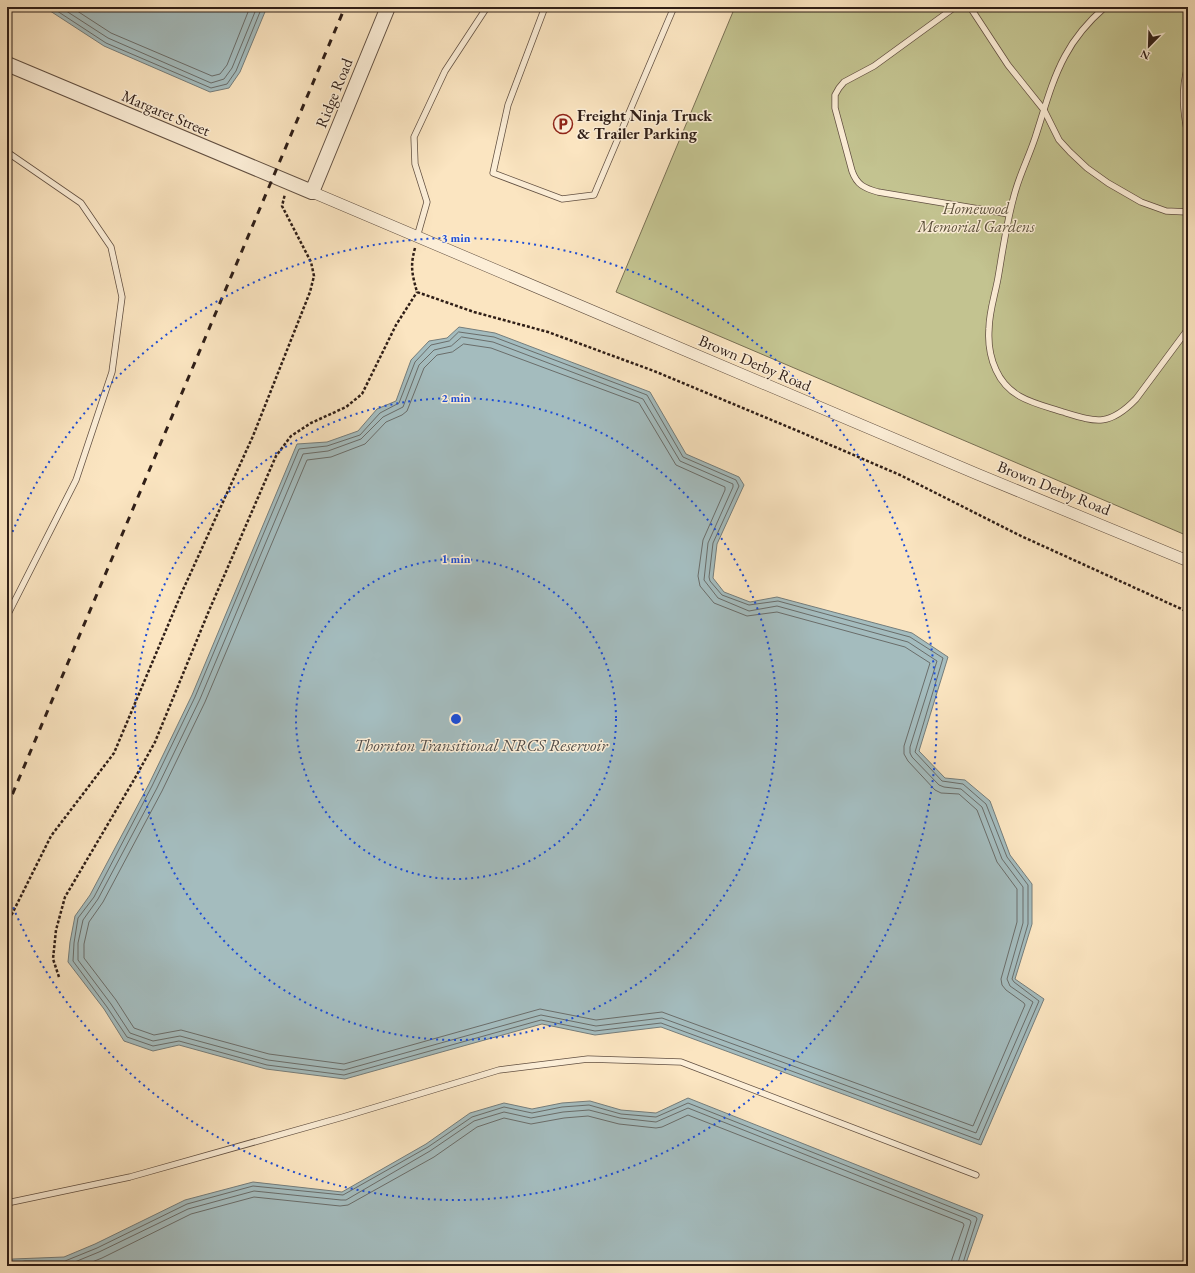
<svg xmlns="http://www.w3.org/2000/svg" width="1195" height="1273" viewBox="0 0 1195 1273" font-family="'EB Garamond',serif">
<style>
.green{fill:#c3c390;stroke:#797054}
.water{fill:#a4bcbe;stroke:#757d7b}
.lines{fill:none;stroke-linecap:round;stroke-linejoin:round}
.shore{stroke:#6a6d6a;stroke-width:1}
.service-casing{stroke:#625042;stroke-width:7}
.minor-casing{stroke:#625042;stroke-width:12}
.tertiary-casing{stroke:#625042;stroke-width:16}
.path{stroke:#2f1e17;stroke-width:2.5;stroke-dasharray:3 2;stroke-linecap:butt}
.service{stroke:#fceed7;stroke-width:5.5}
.minor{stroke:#fceed7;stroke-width:11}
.tertiary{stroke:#fceed7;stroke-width:14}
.rail{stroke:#2f1e17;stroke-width:3;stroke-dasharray:7 7;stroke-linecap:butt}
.ring{fill:none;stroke:#1d4ed8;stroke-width:2;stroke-dasharray:2 4}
.labels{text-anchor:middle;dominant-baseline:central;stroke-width:3;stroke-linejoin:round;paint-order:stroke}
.street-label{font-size:16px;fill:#2f1e17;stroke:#fceed7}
.poi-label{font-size:16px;font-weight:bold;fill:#2f1e17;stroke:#fceed7;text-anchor:start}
.park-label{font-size:16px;font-style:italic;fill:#5b503b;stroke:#fceed7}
.water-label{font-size:17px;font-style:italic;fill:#524d49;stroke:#fceed7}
.centre{fill:#1d4ed8;stroke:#fceed7;stroke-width:2}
.ring-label{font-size:12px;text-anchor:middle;font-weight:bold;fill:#1d4ed8;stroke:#fceed7;stroke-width:3;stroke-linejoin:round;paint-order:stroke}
</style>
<rect width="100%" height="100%" fill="#fbe5c1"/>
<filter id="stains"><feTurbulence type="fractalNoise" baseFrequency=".005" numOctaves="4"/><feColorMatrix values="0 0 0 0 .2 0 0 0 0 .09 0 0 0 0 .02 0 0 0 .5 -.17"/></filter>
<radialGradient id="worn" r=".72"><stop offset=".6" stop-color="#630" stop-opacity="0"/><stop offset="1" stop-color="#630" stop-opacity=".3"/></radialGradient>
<polygon class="green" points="735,7 1188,7 1188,536 616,292"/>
<g class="water">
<polygon points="44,7 267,7 240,72 229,88 210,92 104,46"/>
<polygon points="459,327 495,333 650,392 686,454 739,477 744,485 717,544 713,578 724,592 750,602 777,597 912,633 948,657 919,751 945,778 965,780 990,801 1010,855 1032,884 1032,924 1015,979 1044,999 981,1145 661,1027 595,1035 542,1024 345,1079 266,1069 179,1045 153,1051 124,1041 104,1009 68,962 70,942 75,916 90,895 149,784 192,695 297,444 327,442 358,431 377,409 396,401 411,360 429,341 447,338"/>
<polygon points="688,1098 983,1215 965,1266 7,1266 7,1261 13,1259 64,1257 95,1244 185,1200 253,1182 342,1192 426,1144 470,1113 504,1103 532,1109 562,1103 590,1101 621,1110 656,1113"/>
</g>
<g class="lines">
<g class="shore">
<polyline points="51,7 106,43 211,88 227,84 236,71 262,7"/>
<polyline points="60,7 108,38 211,83 224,79 232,68 257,7"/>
<polyline points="71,7 111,33 212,76 220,74 227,65 250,7"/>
<polygon points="459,332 494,337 647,395 683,457 736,480 739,486 713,543 709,577 710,581 722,595 749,605 778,601 910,637 943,658 915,752 942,781 963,784 986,804 1007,857 1028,885 1028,924 1012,979 1014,982 1039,1001 979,1140 661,1023 595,1031 541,1020 344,1075 267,1065 179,1041 153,1046 127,1037 107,1007 73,961 74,943 78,918 94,897 152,786 195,697 299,449 327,446 360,435 380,413 399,403 415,362 431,345 449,341"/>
<polygon points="462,337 493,342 643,399 680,461 733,484 733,487 708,543 704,580 718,598 749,611 777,606 908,642 937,661 910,747 910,753 912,757 939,785 944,787 961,789 982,807 1002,859 1023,887 1023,923 1007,979 1010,986 1033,1002 976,1133 662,1018 596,1026 541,1015 344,1070 268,1060 180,1036 153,1041 130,1033 111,1004 78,960 78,943 83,920 98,899 157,788 200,699 303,454 328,451 361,439 383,417 403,407 419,365 434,350 451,346"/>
<polygon points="464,344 491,348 639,403 676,465 725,487 725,490 703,540 698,576 700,586 714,603 747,616 777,612 905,647 930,663 904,746 904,754 908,761 935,790 941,793 959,794 977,810 997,862 1017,889 1017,922 1001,979 1002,985 1006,990 1024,1003 1025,1005 973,1126 662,1012 596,1020 540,1009 344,1064 269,1054 181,1030 154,1035 134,1028 116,1000 84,958 84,944 89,922 103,902 162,791 205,702 307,460 331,457 365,444 386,422 402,415 407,411 424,368 437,355 452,352"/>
<polyline points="7,1264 25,1261 65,1261 97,1248 187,1204 253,1186 343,1195 428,1147 472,1117 504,1107 532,1113 562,1107 589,1105 621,1114 656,1117 688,1103 976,1217 977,1219 962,1266"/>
<polyline points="65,1266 99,1252 188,1209 254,1191 341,1200 346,1200 430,1151 474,1121 504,1112 531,1118 563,1112 589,1110 620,1118 656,1122 688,1108 970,1220 971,1222 957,1266"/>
<polyline points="82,1266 102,1258 191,1214 254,1197 340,1206 348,1205 434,1157 477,1127 504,1118 531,1124 564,1118 588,1116 619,1124 656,1128 662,1127 688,1115 963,1223 964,1225 952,1259 951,1266"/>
</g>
<g class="service-casing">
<g id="service">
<polyline points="545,7 508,105 493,173 562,199 594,195 674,7"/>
<path d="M955,7L874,66L844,82L839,88L835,95V108L852,171C857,185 864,188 878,192L1009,214"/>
<polyline points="970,7 1008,65 1044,110 1059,140 1070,152 1087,168 1108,183 1141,202 1166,211 1188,212"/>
<path d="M1105,7C1089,21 1075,37 1065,56C1051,82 1044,111 1035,138C1029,156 1021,172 1016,189C1007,218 1003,249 998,278C995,295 989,312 989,329C988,343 990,357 996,370C1009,399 1035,403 1063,412C1096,422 1109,427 1136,399L1188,329"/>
<path d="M1188,66C1181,89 1183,111 1188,135"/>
<polyline points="7,152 81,203 111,247 122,297 112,372 76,480 7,616"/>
<polyline points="417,237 427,202 415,164 414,137 445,71 487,7"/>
<polyline points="7,1203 130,1177 343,1117 499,1070 588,1059 681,1062 976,1175"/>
</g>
</g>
<g class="minor-casing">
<polyline id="minor" points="312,192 977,474 1188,561"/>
</g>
<g class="tertiary-casing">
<polyline id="tertiary" points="7,64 312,192 388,7"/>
</g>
<g class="path">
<path d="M415,248C410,266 412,274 417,292L474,312L548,332L654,371L798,431L900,475L1021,536L1188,612"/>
<polyline points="7,924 51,836 114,753 182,592 253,436 310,292 314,276 311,262 282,206 285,194"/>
<polyline points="59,977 53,959 56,930 65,897 135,778 155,742 208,613 276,456 291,436 311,423 346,407 362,394 396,325 417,292"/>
</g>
<use href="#service" class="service"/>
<use href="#minor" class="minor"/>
<use href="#tertiary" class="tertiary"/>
<polyline class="rail" points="7,807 345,7"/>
</g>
<g class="ring">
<circle cx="456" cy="719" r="160"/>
<circle cx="456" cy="719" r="321"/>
<path d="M8 543A481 481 0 1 1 8 895"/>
</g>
<defs>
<g id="parking-ring" transform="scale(1)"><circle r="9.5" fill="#fceed7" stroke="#8f2418" stroke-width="1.5"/><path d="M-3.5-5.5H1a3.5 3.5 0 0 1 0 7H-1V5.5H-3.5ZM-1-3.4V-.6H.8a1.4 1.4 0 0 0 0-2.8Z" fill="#8f2418"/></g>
</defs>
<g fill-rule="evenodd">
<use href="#parking-ring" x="563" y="124"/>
</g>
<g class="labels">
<g class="street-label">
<text transform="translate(334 93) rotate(-68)">Ridge Road</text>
<text transform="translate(166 113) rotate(23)">Margaret Street</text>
<text transform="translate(755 363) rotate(23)">Brown Derby Road</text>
<text transform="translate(1054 488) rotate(22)">Brown Derby Road</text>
</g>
<g class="poi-label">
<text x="577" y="115">Freight Ninja Truck<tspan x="577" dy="18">&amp; Trailer Parking</tspan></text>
</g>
<g class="park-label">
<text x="976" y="208">Homewood<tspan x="976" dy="18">Memorial Gardens</tspan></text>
</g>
<g class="water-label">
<text x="481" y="745">Thornton Transitional NRCS Reservoir</text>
</g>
</g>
<circle cx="456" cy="719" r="6" class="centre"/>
<g class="ring-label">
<text x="456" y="242">3 min</text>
<text x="456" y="402">2 min</text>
<text x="456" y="563">1 min</text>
</g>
<rect width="1195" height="1273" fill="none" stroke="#fbe5c1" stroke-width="24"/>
<rect x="8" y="8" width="1179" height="1257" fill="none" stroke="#2f1e17" stroke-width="2"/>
<rect x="12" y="12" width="1171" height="1249" fill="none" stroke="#2f1e17"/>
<g transform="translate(1149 46) rotate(203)" stroke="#fceed7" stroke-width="3" paint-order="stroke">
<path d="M0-3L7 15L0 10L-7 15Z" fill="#2f1e17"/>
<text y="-6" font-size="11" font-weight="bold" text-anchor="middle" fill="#2f1e17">N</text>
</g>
<rect width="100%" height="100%" filter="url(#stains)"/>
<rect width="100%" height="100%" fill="url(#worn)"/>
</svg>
